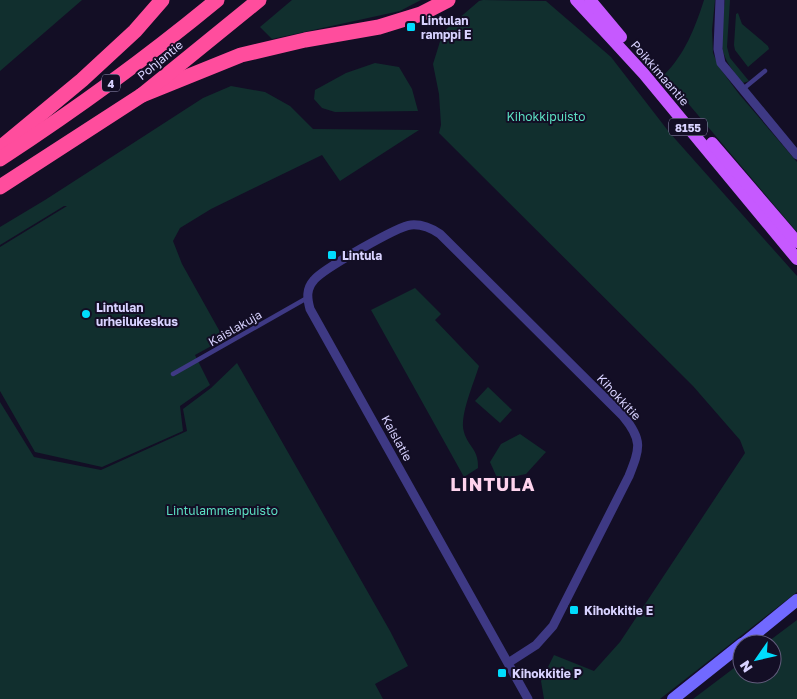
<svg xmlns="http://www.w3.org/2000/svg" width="797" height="699" viewBox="0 0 797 699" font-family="'Golos Text',sans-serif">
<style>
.green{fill:#112f2e}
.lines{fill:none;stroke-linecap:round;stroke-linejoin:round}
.lane{stroke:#3e3984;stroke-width:4.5}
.street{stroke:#3e3984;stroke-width:9}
.secondary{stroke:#7169ff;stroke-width:12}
.primary{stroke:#c659ff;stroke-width:12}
.highway{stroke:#ff4d9d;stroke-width:15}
.poi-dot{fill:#00dcfd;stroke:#130e25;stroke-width:2}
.labels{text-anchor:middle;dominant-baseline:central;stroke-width:4;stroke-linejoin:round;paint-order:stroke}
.shield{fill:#130e25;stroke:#9d97be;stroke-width:1}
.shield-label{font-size:11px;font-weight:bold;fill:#d8d2ff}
.poi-label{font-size:12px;font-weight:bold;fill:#d8d2ff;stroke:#130e25;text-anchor:start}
.street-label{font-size:12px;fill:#d8d2ff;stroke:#130e25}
.park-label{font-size:12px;fill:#5ce1c3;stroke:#130e25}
.district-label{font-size:18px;font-weight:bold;letter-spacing:1px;fill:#ffd4ee;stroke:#130e25}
</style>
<rect width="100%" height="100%" fill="#130e25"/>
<g class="green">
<polygon points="0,0 82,0 0,71"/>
<polygon points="292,0 421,0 400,11 272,39 260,27"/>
<polygon points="483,0 546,1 611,57 669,132 797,276 797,592 660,699 544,699 541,681 554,655 594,671 620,642 745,453 740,440 693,386 439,133 441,125 439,94 433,64 443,32 479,1"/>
<path d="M704,0H715L712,30L713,53L719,67L739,94L797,162V232L664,75C685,54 695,28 704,0Z"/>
<path d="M725,0H730L727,47L730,58L749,81L743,83C715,51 720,40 725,0Z"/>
<polygon points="738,13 742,24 768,46 769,49 748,67 735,50 734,45 736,14"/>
<polygon points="375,63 399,67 412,89 418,111 335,112 322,108 314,99 315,90 346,73"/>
<polygon points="231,86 265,92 290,106 313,129 419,130 340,181 322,155 211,209 180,228 173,241 182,264 224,339 195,355 210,385 180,406 183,431 102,467 35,452 0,391 0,247 67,206 64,206 0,245 0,227 45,200 203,98"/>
<path d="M415,288L441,314L435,320L479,366C474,383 459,416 464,432C468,447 479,449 478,468L464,477L371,310Z"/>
<polygon points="237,363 390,631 408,666 375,684 383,699 0,699 0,402 34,457 101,470 187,431 183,409 211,388"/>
<polygon points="488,387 512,410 500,423 475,401"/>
<polygon points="520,434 546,452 526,474 498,480 490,462 501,444"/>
<polygon points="797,620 797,699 693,699 742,662 742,674 772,674 772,644 765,644"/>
</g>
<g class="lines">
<g class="lane">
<polyline points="743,89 765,71"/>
<polyline points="173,374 307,298"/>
</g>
<g class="street">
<polyline points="720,0 718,49 721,63 797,155"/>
<path d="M508,663L536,645L553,626L629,476C640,448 643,440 623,416L440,234C431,228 422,224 411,225C398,226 323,269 314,280C306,289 307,298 310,309C383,439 456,569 528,699"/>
</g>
<g class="secondary">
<polyline points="743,644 797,600"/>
<polyline points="673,699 742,644"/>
</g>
<g class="primary">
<polyline points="576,0 644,74 797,259"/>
<polyline points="590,0 621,37"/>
<polyline points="712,143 797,242"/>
</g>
<g class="highway">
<polyline points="142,95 241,55 305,40 379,27 421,14 448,0"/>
<polyline points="0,148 82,80 135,31 162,0"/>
<path d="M0,159C75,110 148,57 217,0"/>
<polyline points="0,187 142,95 259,0"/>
</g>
</g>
<g class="poi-dot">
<rect x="406" y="22" width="10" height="10" rx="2.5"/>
<rect x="327" y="250" width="10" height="10" rx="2.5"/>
<circle cx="86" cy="314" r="5"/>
<rect x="569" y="605" width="10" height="10" rx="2.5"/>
<rect x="497" y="668" width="10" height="10" rx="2.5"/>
</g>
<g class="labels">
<g class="shield">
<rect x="102" y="74.5" width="18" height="17" rx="4"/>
<rect x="669" y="118.5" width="38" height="17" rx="4"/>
</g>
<g class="shield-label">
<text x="111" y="83">4</text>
<text x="688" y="127">8155</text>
</g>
<g class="poi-label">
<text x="421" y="20">Lintulan<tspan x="421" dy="14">ramppi E</tspan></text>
<text x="342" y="255">Lintula</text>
<text x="96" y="307">Lintulan<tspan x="96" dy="14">urheilukeskus</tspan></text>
<text x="584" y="610">Kihokkitie E</text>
<text x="512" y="673">Kihokkitie P</text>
</g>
<g class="street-label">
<text transform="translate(160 60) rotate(-39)">Pohjantie</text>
<text transform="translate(660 73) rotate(49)">Poikkimaantie</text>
<text transform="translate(235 328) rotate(-30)">Kaislakuja</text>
<text transform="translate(619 397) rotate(47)">Kihokkitie</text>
<text transform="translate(397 438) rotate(61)">Kaislatie</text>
</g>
<g class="park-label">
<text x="546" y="116">Kihokkipuisto</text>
<text x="222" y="510">Lintulammenpuisto</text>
</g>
<g class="district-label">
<text x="493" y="484">LINTULA</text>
</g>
</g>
<g transform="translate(757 659) rotate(236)"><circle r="24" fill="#130e25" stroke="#625c7c"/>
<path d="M0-4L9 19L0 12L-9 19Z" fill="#00dcfd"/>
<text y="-8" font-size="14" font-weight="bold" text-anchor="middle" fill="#d8d2ff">N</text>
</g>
</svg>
